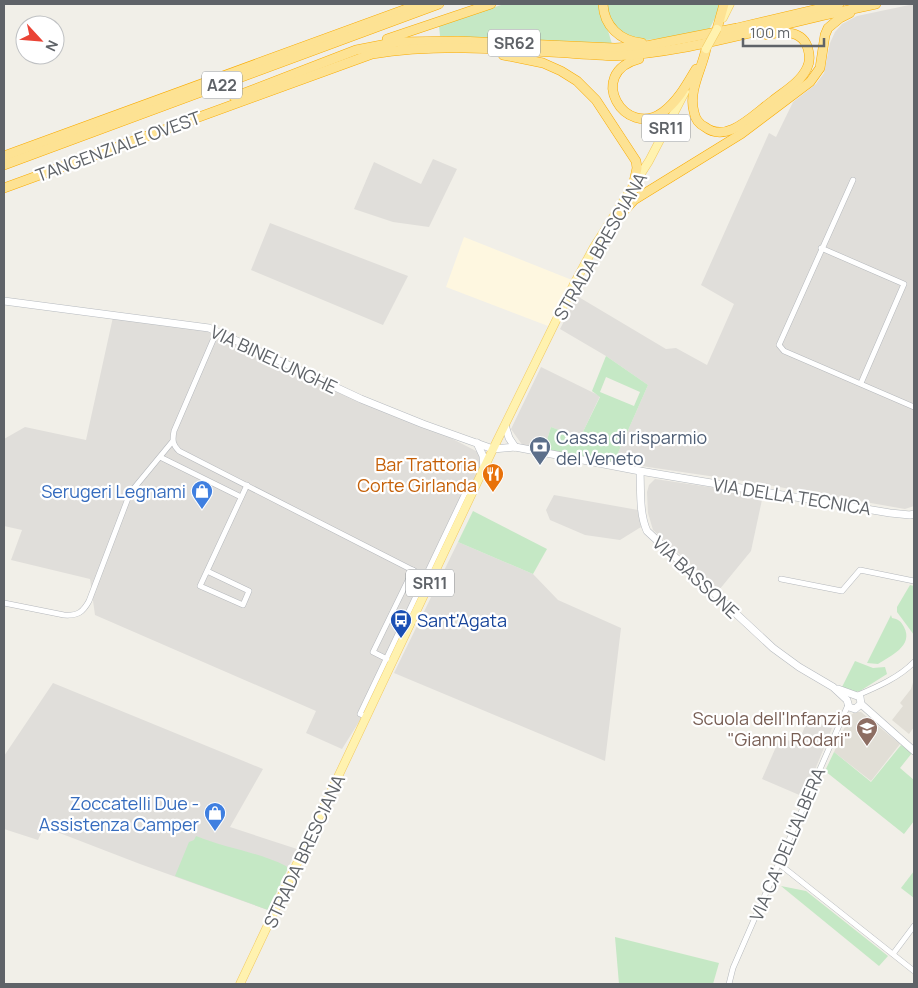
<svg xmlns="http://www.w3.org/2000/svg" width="918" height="988" viewBox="0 0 918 988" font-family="Manrope,sans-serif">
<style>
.commercial{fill:#fef7e0}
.industrial{fill:#e0deda}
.education{fill:#e1ded6}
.green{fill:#c5e8c5;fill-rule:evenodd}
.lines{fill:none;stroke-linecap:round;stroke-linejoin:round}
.street-casing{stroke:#b5b8bc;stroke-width:6}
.secondary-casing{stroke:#b6babf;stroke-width:8}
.primary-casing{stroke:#f2c960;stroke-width:9}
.highway-casing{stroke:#f9ab00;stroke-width:10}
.street{stroke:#fff;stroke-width:5}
.secondary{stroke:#fff;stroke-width:7}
.primary{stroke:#fff2af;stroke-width:8}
.highway{stroke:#fde293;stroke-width:9}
.primary-bridge-casing{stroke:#f2c960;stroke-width:9;stroke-linecap:butt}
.primary-bridge{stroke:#fff2af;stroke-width:8}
.labels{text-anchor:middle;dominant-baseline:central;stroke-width:4.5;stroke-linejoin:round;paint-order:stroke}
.shield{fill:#fff;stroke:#8f9295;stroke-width:1}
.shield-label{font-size:16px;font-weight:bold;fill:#5f6368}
.street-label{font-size:18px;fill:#5f6368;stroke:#fff}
.service-label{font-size:18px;fill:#4e5e75;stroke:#fff;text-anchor:start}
.food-label{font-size:18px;fill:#c56008;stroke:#fff;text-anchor:end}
.shop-label{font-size:18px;fill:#366cbe;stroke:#fff;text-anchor:end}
.transit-label{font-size:18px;fill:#164399;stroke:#fff;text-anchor:start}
.education-label{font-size:18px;fill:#785e54;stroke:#fff;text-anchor:end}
</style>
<rect width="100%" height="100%" fill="#f1efe8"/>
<polygon class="commercial" points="464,237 572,280 548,326 446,287"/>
<g class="industrial">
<polygon points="914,4 914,506 905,509 757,483 614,462 648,385 606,356 560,329 577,296 666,349 676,348 707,365 734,304 701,285 769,133 776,137 793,102 816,84 824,73 830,43 835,32 842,24 857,16"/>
<polygon points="433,159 457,169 429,227 393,222 354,209 374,162 421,184"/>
<polygon points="270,223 408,276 383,325 251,270"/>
<polygon points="113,317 213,331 443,434 478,452 481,458 481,466 463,506 362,717 342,749 306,733 316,711 95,615 90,579 11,560 22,530 4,526 4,439 25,427 86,440"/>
<polygon points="541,367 600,396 580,438 551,427 544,449 523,446 511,429"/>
<polygon points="655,479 763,495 751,551 719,590 653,530 648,513 647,492 649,485"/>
<polygon points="554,495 638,510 641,527 620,540 585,535 550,520 546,510"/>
<polygon points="458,542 533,574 558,600 621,628 605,761 394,673"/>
<polygon points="53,683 263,769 230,827 297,849 268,910 140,864 44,827 38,840 4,829 4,756"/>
<polygon points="808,719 832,728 804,797 762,779 779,740 799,741"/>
</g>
<g class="education">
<polygon points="914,679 914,727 909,734 892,720 903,706 900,703 911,689"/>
<polygon points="855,712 861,712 900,744 871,781 834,752 849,717"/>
</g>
<g class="green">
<polygon points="504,4 600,4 612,44 440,36 439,26"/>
<path d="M607,4H722L708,32L647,40C633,38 613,31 609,16C608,13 608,8 607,4Z"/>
<path d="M606,356L648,385L614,462L544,449L551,427L580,438L600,397L592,391ZM606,377L640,392L634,406L600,392Z"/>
<polygon points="473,511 547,549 533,574 458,542"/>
<polygon points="910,585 914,586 914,635 897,612 897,607"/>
<path d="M891,615L892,618C898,619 901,621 904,627C914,646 890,656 878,664L867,663Z"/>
<polygon points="855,661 873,668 885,667 887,674 860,691 856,692 842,687"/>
<polygon points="901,745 912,753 900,768 914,780 914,821 904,834 825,771 834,752 871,782"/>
<path d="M196,836C225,848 258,852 286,866L288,868L268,910L175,876L189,842L194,840Z"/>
<polygon points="914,871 914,898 901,888"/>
<polygon points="781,886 806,891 888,956 879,966"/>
<polygon points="615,937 719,963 713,984 619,984"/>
</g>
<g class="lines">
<g class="street-casing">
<g id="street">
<polyline points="853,180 779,345 784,351 914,407"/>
<polyline points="821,248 904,284 861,383"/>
<path d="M217,331L174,431C172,441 173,445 179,451L432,580"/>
<polyline points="160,457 241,497"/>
<polyline points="207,571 249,591 243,605 200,586 247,485"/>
<polyline points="781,579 842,591 860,570 914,581"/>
<path d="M4,603L64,615C78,616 83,612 89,601L130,493L172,442"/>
<polyline points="387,659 373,652 413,570"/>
<path d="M858,695C877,687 900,677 914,662"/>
<polyline points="367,717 360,714 465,493 474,490"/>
<polyline points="778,863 914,971"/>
<polyline points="893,954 914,926"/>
<polyline points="729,984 733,968 848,705"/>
</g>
</g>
<g class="secondary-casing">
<g id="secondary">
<polyline points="4,301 209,328 361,399 423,424 493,449 515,447 640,471 890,513 910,515 914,514"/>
<polyline points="505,425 509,438 515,447"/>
<polyline points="477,443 483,456 484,469"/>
<path d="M640,471C641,491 639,513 647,531L773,648L799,667L833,687L847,700L849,707L855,709L861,704"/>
<polyline points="838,689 860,697 861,704 914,751"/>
</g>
</g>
<g class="primary-casing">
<g id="primary">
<polyline points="723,18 730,4"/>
<polyline points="240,984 493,449 574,284 594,247 649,161 685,92"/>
</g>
</g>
<g class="highway-casing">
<g id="highway">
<path d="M603,4C604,26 620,41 642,43"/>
<polyline points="717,29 724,4"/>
<polyline points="387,39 491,4"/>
<path d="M706,49C702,69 688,91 694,112C695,118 699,124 705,127C727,144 753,115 771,102C783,92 800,83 807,68C810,62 810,56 808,49C803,30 783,31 767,35"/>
<polyline points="503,55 543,63 561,71 577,81 596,100 636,161 637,168 633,186"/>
<path d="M639,59C585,73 625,140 663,112C678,101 687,84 696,69"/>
<polyline points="234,97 356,50 397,42 458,41 615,48 646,46 737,28 839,4"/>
<polyline points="4,156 420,4"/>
<polyline points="4,165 439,4"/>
<path d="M4,188L372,54C451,41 533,52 613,56C667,54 719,40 771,28C806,19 841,11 876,4"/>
<polyline points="605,231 634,200 741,134 810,82 820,68 825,35 828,28 840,18 850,13"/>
</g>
</g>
<use href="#street" class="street"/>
<use href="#secondary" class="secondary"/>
<use href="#primary" class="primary"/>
<use href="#highway" class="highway"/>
<g class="primary-bridge-casing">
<polyline id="primary-bridge" points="706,49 717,29"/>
</g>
<use href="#primary-bridge" class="primary-bridge"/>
</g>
<defs>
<g id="bank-pin" transform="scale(1.125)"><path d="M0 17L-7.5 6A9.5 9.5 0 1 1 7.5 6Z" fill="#5c6f8a" stroke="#fff"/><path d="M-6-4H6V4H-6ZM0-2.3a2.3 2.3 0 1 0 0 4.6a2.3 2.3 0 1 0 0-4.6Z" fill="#fff"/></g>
<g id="restaurant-pin" transform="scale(1.125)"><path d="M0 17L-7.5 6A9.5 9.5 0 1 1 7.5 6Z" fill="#e8710a" stroke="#fff"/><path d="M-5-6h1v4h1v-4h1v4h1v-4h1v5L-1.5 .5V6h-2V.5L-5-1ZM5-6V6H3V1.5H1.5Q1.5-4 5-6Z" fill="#fff"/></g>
<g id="shop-pin" transform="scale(1.125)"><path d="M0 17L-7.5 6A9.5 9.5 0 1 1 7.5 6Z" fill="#3f7fe0" stroke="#fff"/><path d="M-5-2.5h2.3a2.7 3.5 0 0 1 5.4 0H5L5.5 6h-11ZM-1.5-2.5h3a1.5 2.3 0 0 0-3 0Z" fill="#fff"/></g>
<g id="bus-pin" transform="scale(1.125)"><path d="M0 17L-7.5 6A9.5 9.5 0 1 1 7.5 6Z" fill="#1a4fb4" stroke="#fff"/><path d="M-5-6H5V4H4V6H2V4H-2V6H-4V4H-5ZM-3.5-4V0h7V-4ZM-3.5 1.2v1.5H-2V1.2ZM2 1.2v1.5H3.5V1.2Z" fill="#fff"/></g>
<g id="school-pin" transform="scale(1.125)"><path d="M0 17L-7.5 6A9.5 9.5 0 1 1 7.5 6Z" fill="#8d6e63" stroke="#fff"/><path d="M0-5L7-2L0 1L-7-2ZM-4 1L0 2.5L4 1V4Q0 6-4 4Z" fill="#fff"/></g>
</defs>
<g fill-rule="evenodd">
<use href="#bank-pin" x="540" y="447"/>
<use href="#restaurant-pin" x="493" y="474"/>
<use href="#shop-pin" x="202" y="491"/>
<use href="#bus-pin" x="401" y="620"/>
<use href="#school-pin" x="867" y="728"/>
<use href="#shop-pin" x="215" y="813"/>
</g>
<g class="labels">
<g class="shield">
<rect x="488" y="29.5" width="52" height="27" rx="4"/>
<rect x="202" y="71.5" width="40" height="27" rx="4"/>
<rect x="642" y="114.5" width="48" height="27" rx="4"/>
<rect x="406" y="569.5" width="48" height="27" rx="4"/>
</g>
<g class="shield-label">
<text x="514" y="43">SR62</text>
<text x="222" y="85">A22</text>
<text x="666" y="128">SR11</text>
<text x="430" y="583">SR11</text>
</g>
<g class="street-label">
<text transform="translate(118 146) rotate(-20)">TANGENZIALE OVEST</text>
<text transform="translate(600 246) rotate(-60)">STRADA BRESCIANA</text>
<text transform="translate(274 359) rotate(25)">VIA BINELUNGHE</text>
<text transform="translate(792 496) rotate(9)">VIA DELLA TECNICA</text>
<text transform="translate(696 577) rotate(43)">VIA BASSONE</text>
<text transform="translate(787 844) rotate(-67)">VIA CA' DELL'ALBERA</text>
<text transform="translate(304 851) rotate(-65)">STRADA BRESCIANA</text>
</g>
<g class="service-label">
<text x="556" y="437">Cassa di risparmio<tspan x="556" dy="21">del Veneto</tspan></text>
</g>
<g class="food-label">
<text x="477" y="464">Bar Trattoria<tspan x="477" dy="21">Corte Girlanda</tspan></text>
</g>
<g class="shop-label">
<text x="186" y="491">Serugeri Legnami</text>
<text x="199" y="803">Zoccatelli Due -<tspan x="199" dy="21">Assistenza Camper</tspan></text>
</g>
<g class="transit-label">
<text x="417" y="620">Sant'Agata</text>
</g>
<g class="education-label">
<text x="851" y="718">Scuola dell'Infanzia<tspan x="851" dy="21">"Gianni Rodari"</tspan></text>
</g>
</g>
<rect width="918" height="988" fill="none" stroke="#5f6368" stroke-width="10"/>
<g transform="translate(40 40) rotate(116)"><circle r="24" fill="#ffffff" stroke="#bfc1c3"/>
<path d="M0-4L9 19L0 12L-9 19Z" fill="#ea4335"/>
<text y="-8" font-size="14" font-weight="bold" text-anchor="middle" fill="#5f6368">N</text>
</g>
<path d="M743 38v8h81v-8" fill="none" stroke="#5f6368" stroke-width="2.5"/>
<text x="750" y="38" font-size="15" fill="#5f6368" stroke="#ffffff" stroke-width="4" paint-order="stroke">100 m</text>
</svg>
